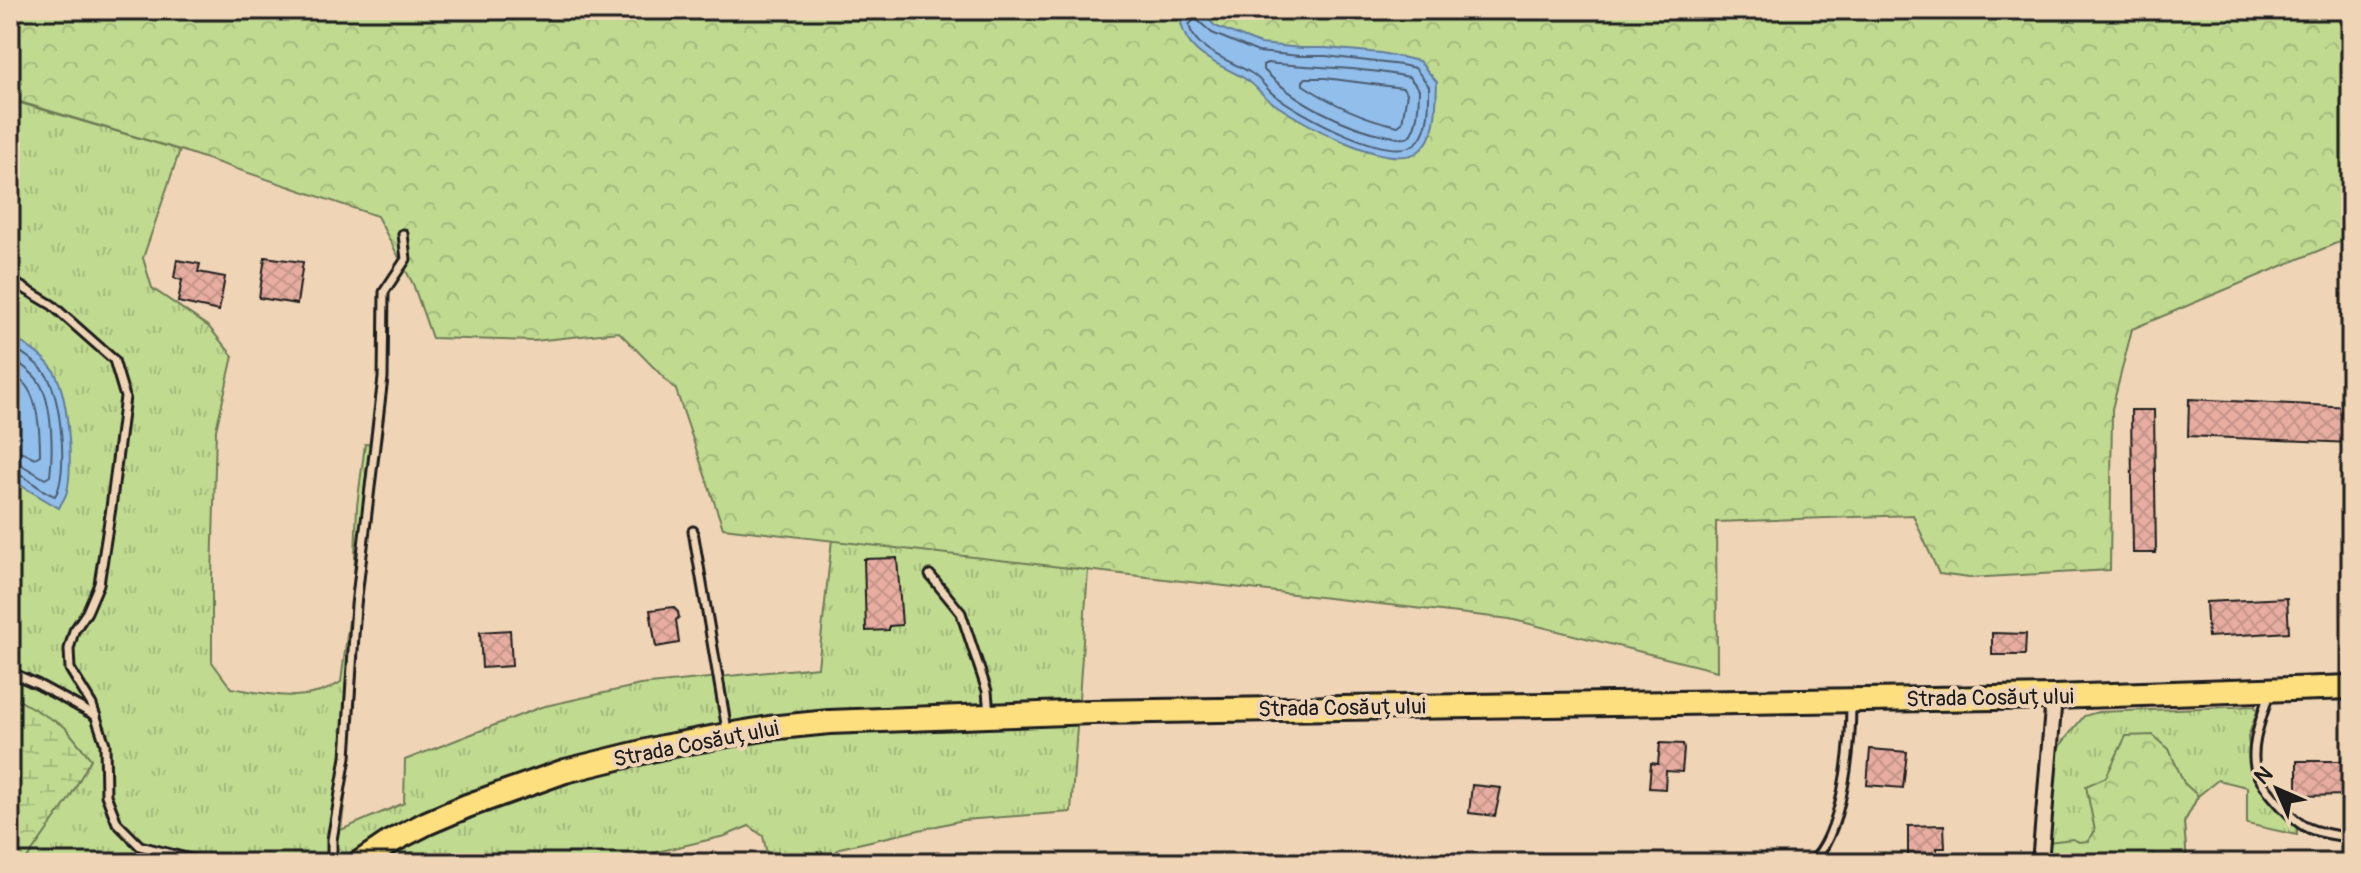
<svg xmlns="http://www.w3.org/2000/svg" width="2361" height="873" viewBox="0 0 2361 873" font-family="Pangolin,sans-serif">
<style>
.grass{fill:url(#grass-tufts);stroke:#6e7b56;stroke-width:2}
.forest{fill:url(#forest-crowns);stroke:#6e7b56;stroke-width:2}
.wetland{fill:url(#wetland-marsh);stroke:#6e7b56;stroke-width:2}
.water{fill:#92beeb;stroke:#637d98;stroke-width:2}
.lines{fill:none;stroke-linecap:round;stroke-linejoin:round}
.shore{stroke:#4b5d6f;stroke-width:2}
.building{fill:url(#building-cross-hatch);stroke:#1c1c1c;stroke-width:2}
.lane-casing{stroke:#1c1c1c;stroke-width:13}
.street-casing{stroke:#1c1c1c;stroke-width:20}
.primary-casing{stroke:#1c1c1c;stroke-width:28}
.lane{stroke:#efd4b6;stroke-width:7}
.street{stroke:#efd4b6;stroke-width:14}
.primary{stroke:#fddf80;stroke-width:22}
.labels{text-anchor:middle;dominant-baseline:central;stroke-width:8;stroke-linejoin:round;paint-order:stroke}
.street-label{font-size:22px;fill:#1c1c1c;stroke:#efd4b6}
</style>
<defs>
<pattern id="grass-tufts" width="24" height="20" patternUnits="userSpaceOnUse" patternTransform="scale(2)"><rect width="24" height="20" fill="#c0da90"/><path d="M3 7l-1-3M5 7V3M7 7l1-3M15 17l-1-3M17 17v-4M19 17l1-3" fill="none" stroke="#a4ba7c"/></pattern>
<pattern id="forest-crowns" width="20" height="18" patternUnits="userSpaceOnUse" patternTransform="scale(2)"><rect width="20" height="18" fill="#c0da90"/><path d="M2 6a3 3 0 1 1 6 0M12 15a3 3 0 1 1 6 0" fill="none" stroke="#a4ba7c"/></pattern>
<pattern id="wetland-marsh" width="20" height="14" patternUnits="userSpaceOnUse" patternTransform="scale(2)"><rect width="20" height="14" fill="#c0da90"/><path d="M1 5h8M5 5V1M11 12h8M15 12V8" fill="none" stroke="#a4ba7c"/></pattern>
<pattern id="building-cross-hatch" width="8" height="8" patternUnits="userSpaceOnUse" patternTransform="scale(2)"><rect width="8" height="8" fill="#e6ada0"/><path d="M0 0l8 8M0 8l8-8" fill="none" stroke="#c59489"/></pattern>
</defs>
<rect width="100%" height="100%" fill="#efd4b6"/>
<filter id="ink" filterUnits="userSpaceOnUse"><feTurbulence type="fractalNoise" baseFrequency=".0125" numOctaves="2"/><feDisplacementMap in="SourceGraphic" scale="16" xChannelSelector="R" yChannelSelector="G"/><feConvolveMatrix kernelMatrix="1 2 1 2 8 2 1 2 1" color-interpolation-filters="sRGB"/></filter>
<g filter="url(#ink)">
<g class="grass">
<path d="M10,100L180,150L143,258L152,288L209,327L233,356L216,430L212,578V662L231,688C269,694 306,705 341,682L354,582L357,506L365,444L380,445L365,537L351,748L341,830L404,803L405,760L541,707L640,685L818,667L835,512L1088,570L1071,812L963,820L840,848L830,858L831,863H769L763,836L749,826L725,836L648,854L644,863H10Z"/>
<polygon points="2255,706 2257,712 2248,737 2252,774 2280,812 2297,828 2297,835 2247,824 2247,787 2218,780 2198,796 2184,823 2187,863 2049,863 2047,859 2058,748 2084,716 2098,712"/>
</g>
<g class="forest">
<polygon points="10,10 2351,10 2351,237 2132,329 2112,409 2110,570 1969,578 1939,574 1913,515 1716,522 1717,671 1510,619 723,528 676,390 619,332 534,341 432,338 413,284 377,216 180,150 10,99"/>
<polygon points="2153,735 2169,749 2184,783 2198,796 2184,823 2187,863 2049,863 2047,859 2048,842 2073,839 2079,842 2088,841 2095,831 2086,786 2106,777 2126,736"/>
</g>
<polygon class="wetland" points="10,695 65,727 91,759 69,799 24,863 10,863"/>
<g class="water">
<path d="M1189,10H1200L1215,26L1260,44L1301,48H1326L1381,53L1419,61L1437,82C1436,103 1438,137 1419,151C1389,173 1296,120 1269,100C1261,94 1255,85 1247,80C1219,63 1188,57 1181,23Z"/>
<path d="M10,336C24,344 41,354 51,367C68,387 74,465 67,491C66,497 61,503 59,508L10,479Z"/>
</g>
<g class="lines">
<g class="shore">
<path d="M1195,18L1212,33L1258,52L1300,56H1326L1401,65L1415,68L1429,86C1429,102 1430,126 1419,140C1396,170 1296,111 1273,94C1265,87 1260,78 1251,73C1230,60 1195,51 1189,25Z"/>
<path d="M1267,63C1315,68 1362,67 1409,77L1419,89C1419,100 1418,130 1408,137C1402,140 1395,137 1389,136C1346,128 1293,101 1263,69V65Z"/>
<path d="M1306,78H1325L1403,88L1407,93L1402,123L1398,126C1363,119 1334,105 1303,85V81Z"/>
<path d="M10,345C21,352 37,362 45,373C61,392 69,476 55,496C39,491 28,475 10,472"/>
<path d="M10,357C20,364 33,372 39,382C53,404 53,451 50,476L45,479L20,464L10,462"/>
<path d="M10,372C16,377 25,382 29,390C39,407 40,436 40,455L35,458L22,452L10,450"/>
</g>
</g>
<g class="building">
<polygon points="265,257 303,262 297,304 259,298"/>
<polygon points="177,260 200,264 198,272 225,277 219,311 178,302 182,280 174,278"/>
<polygon points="2189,399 2351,407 2351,443 2188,436"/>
<polygon points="2131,410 2154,410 2156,553 2133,553"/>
<polygon points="897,558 902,625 889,626 889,630 866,631 864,559"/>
<polygon points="2287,598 2289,632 2208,637 2206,602"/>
<polygon points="673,607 678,612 679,617 676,620 679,643 656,647 650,610"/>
<polygon points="510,630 512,666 482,668 480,632"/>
<polygon points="1992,633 2026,634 2025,655 1992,655"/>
<polygon points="1660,743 1683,744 1684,749 1682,772 1666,771 1665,789 1649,788 1651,763 1658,764"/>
<polygon points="1870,749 1907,752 1903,788 1867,785"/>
<polygon points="2297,761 2351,761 2351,795 2297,796"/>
<polygon points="1472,785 1501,788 1495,816 1469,813"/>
<polygon points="1944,825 1945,848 1937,848 1937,861 1908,860 1908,826"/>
</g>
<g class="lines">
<g class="lane-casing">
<g id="lane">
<polyline points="10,280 52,305 114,360 125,397 111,508 99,584 87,612 74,631 69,649 70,669 92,705 105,744 106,795 117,823 140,846 206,863"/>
<polyline points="693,531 727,730"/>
<polyline points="930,575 961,613 987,691 989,714"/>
<polyline points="10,672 37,684 96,716"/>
<path d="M2269,693C2263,715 2250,744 2255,767C2258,783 2293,822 2308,828C2321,834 2337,835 2351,838"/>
<polyline points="336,863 332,856 332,840 346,757 356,605 383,378 384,292 406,259 403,234"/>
<path d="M1810,863C1843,837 1851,744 1851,703"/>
</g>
</g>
<g class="street-casing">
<polyline id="street" points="2040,863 2054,697"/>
</g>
<g class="primary-casing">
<polyline id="primary" points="359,863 390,842 427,823 467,806 565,771 663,747 716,737 769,728 829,722 1092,712 2054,697 2351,687"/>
</g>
<use href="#lane" class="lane"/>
<use href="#street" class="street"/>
<use href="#primary" class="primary"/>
</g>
</g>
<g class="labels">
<g class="street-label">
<text transform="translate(1990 698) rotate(-1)">Strada Cosăuțului</text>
<text transform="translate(1342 708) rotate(-1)">Strada Cosăuțului</text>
<text transform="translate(696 744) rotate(-11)">Strada Cosăuțului</text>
</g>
</g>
<rect width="2361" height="873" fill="none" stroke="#efd4b6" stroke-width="40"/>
<rect x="20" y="20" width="2321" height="833" fill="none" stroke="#1c1c1c" stroke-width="3" filter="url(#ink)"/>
<g transform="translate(2277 789) rotate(315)" stroke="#efd4b6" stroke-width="6" paint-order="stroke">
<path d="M0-6L14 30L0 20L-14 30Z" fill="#1c1c1c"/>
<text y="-12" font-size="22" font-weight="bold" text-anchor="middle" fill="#1c1c1c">N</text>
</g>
</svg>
